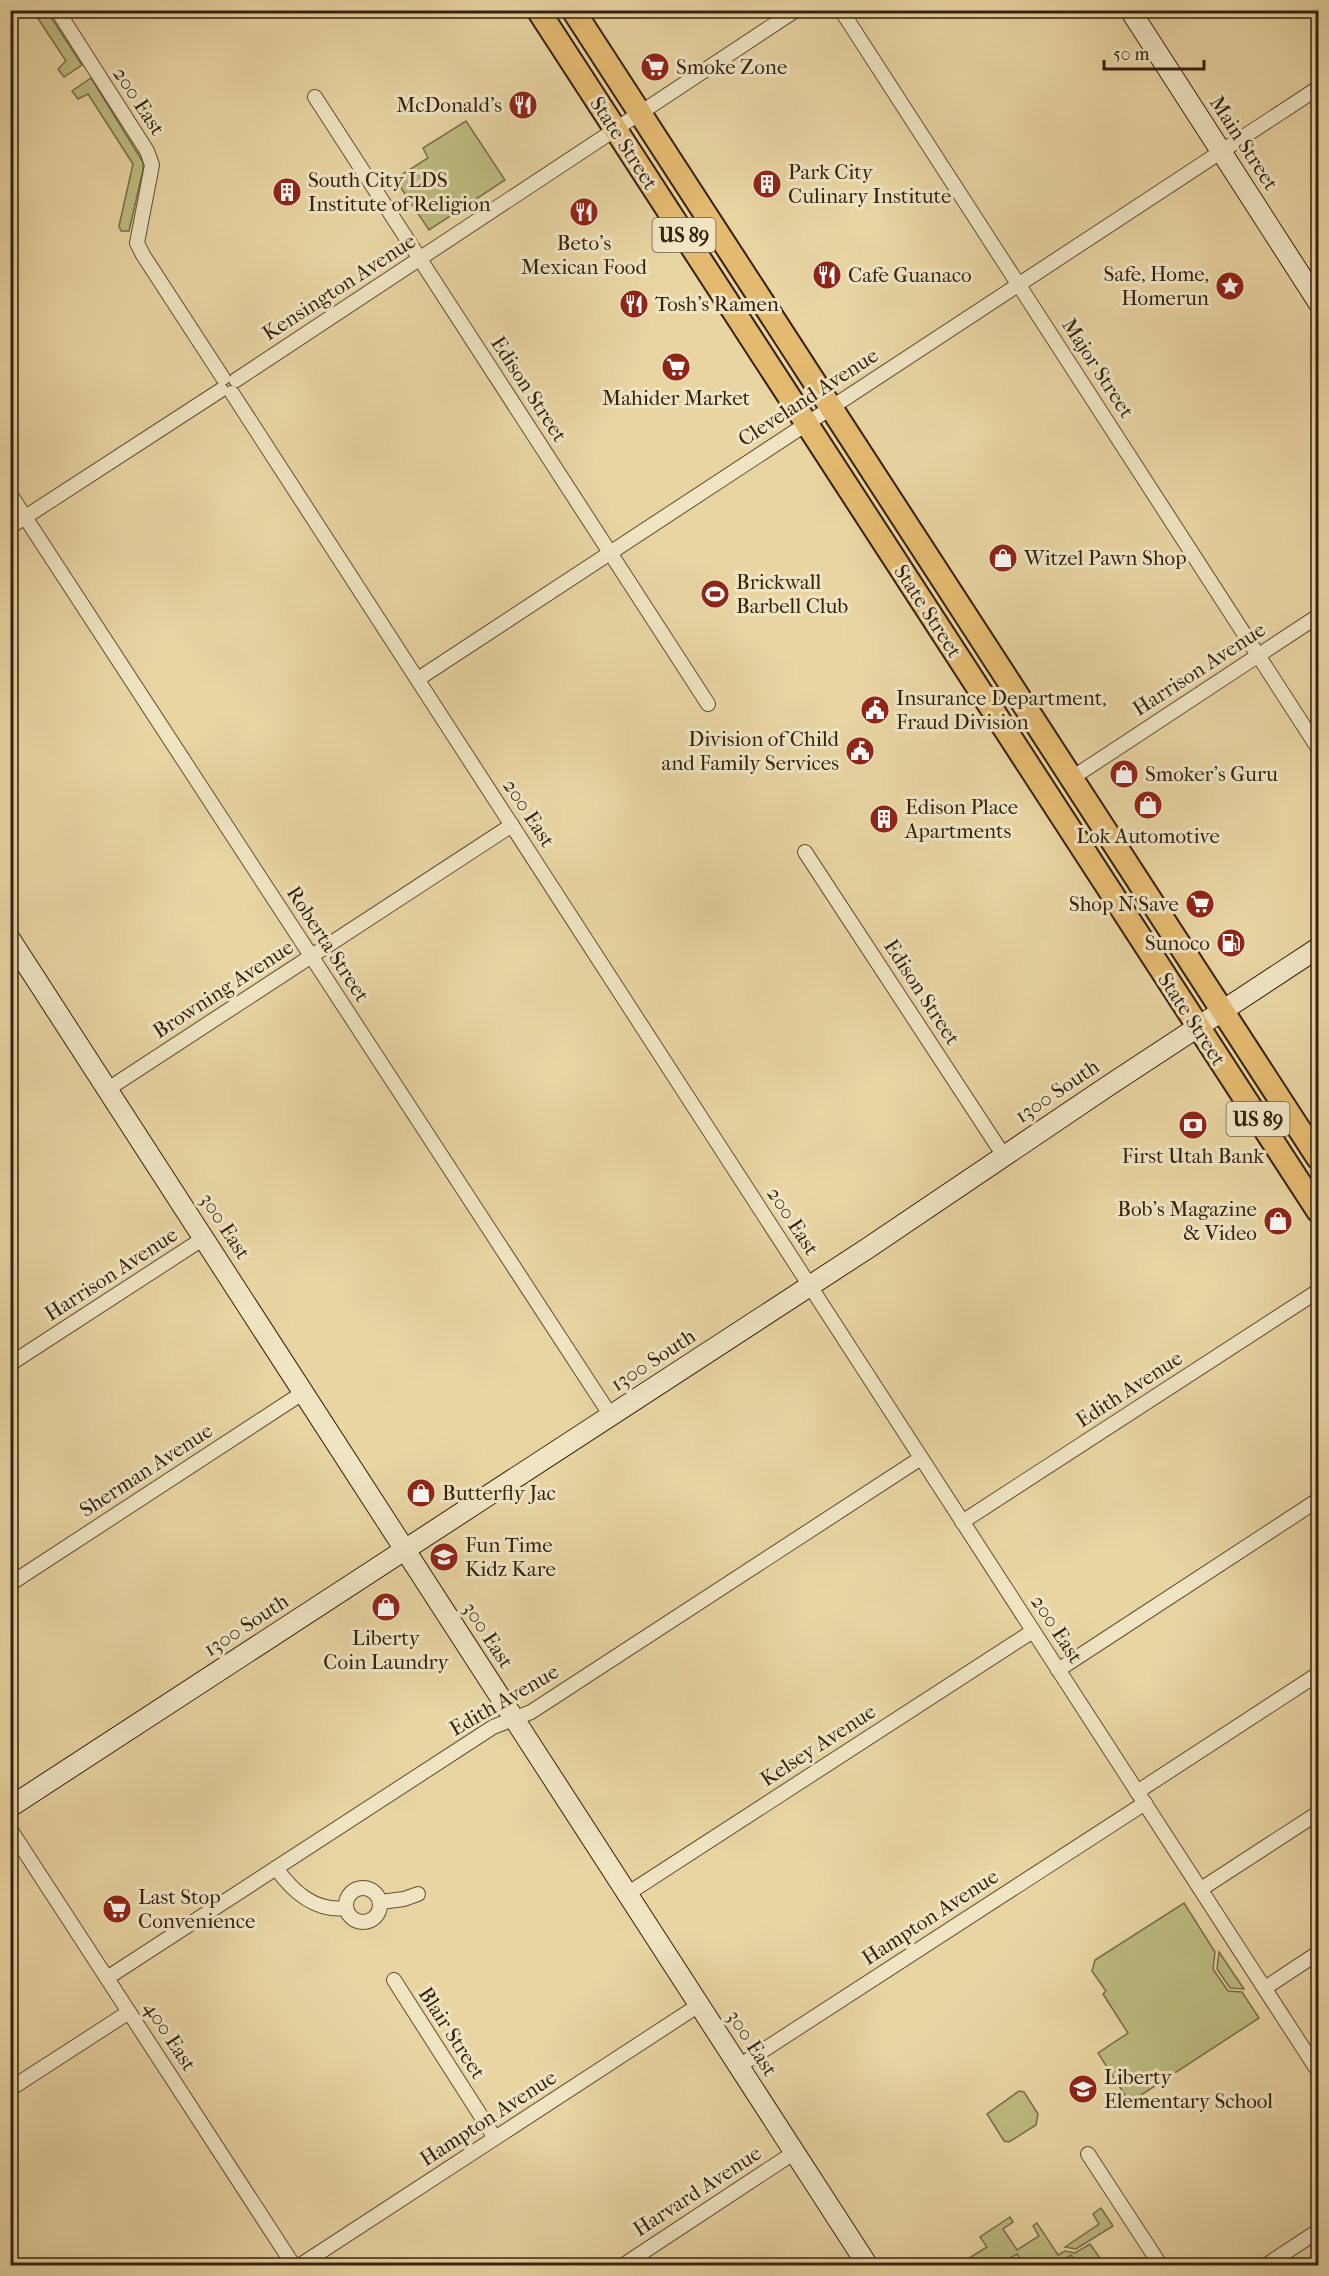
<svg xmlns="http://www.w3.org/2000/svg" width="1329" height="2276" viewBox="0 0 1329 2276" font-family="'IM FELL French Canon',serif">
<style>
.green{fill:#bdbb80;stroke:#796e48;stroke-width:1.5}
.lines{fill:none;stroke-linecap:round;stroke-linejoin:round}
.street-casing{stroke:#624e34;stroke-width:16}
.secondary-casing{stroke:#35210f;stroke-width:22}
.primary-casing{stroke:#35210f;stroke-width:26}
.street{stroke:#f0e4c3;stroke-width:14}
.secondary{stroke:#f0e4c3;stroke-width:20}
.primary{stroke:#e4ba71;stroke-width:22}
.labels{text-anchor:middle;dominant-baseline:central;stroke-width:6;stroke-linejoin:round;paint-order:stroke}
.shield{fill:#f0e4c3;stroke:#6d5c45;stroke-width:1.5}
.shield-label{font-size:20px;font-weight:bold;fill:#35210f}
.poi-label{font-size:21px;fill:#35210f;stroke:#f0e4c3;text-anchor:start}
.street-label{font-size:21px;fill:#35210f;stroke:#f0e4c3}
</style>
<rect width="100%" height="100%" fill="#e8d5a2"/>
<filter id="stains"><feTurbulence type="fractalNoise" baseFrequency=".00333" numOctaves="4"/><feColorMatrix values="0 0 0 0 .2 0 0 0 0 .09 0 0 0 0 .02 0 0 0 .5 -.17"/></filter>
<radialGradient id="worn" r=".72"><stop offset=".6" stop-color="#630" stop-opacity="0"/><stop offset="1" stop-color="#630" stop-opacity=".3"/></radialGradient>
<g class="green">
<polygon points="33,11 47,11 82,65 64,77 58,69 66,61"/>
<polygon points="91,78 143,162 143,170 129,231 121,231 119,226 133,164 88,94 78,99 72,91"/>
<polygon points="466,121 505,180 429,230 395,179 428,158 423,148"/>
<polygon points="1184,1903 1215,1952 1213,1969 1228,1991 1242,1992 1259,2018 1132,2101 1128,2100 1098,2053 1128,2033 1103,1994 1106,1991 1092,1971 1095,1960"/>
<polygon points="1219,1952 1244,1989 1230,1988 1217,1969"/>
<polygon points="1019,2091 1024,2092 1038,2114 1036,2125 1009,2142 1004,2141 987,2114"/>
<polygon points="1101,2208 1113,2226 1076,2249 1065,2247 1099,2224 1093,2214"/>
<polygon points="1010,2217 1013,2222 1003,2229 1017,2250 1039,2236 1033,2226 1037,2223 1058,2255 1065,2251 1075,2253 1090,2244 1105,2265 1078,2265 1071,2255 1055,2265 1024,2265 1017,2254 998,2265 966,2265 971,2262 969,2258 987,2247 980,2237"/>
</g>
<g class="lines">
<g class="street-casing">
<g id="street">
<polyline points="57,10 147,151 152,165 137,243 143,255 223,378"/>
<polyline points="841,10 1318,748"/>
<polyline points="315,97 708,704"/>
<polyline points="236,380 796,10"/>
<polyline points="232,393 1318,2071"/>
<polyline points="10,494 611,1416"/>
<polyline points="10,527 221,390"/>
<polyline points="418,679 1318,88"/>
<polyline points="1072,778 1318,616"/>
<polyline points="805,852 1004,1156"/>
<polyline points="108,1089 512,825"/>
<polyline points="10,1364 204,1238"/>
<polyline points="962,1522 1318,1291"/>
<polyline points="10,1584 304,1392"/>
<polyline points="1058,1670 1318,1500"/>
<polyline points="1137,1792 1318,1674"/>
<polyline points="10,1829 294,2266"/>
<path d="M276,1868C293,1892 315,1912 346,1908"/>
<circle cx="363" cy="1905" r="17"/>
<polyline points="1201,1889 1318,1813"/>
<polyline points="627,1894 1033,1631"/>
<polyline points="380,1902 404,1899 418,1894"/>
<polyline points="107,1978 493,1727 531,1712 921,1458"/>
<polyline points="394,1980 495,2138"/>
<polyline points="1265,1988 1318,1953"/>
<polyline points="739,2066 1145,1803"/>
<polyline points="10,2089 129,2012"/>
<polyline points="1088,2154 1161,2266"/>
<polyline points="299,2266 699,2005"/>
<polyline points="622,2266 795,2152"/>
<polyline points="1265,2266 1318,2231"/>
</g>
</g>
<g class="secondary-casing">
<g id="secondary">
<polyline points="1130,10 1318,302"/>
<polyline points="10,939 868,2266"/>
<polyline points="10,1807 868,1248 1108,1086 1318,948"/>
</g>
</g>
<g class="primary-casing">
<g id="primary">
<polyline points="538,10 1318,1211"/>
<polyline points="573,10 1318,1158"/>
</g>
</g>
<use href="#street" class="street"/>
<use href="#secondary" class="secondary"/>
<use href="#primary" class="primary"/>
</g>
<defs>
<g id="supermarket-disc" transform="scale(1.5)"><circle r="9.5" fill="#8f2418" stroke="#f0e4c3"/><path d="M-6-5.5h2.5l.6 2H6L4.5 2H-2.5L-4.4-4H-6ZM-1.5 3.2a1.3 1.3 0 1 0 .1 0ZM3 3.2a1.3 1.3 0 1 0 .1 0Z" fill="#fff"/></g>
<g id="restaurant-disc" transform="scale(1.5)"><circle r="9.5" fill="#8f2418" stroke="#f0e4c3"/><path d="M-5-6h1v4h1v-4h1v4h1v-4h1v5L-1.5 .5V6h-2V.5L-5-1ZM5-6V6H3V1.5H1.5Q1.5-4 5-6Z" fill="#fff"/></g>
<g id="building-disc" transform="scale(1.5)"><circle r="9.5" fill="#8f2418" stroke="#f0e4c3"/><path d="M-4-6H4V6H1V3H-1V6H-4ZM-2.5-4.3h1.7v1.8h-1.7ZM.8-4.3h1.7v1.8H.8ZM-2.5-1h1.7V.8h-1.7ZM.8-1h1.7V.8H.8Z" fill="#fff"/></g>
<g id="sight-disc" transform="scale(1.5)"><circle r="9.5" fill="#8f2418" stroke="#f0e4c3"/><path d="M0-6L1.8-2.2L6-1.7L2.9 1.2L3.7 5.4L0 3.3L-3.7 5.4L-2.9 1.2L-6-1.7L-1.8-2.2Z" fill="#fff"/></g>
<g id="shop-disc" transform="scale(1.5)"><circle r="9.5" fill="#8f2418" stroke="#f0e4c3"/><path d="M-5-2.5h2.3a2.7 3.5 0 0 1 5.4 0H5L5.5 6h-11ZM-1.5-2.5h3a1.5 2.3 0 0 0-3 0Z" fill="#fff"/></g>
<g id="stadium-disc" transform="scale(1.5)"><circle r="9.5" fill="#8f2418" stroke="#f0e4c3"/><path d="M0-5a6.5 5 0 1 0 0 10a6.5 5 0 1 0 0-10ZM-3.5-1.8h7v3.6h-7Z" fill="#fff"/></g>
<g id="civic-disc" transform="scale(1.5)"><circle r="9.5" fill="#8f2418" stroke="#f0e4c3"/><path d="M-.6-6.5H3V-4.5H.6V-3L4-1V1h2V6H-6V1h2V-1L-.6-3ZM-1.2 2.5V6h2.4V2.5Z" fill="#fff"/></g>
<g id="fuel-disc" transform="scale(1.5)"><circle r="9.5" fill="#8f2418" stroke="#f0e4c3"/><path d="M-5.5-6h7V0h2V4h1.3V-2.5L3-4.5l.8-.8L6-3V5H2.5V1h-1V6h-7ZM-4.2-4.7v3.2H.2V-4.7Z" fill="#fff"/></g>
<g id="bank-disc" transform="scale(1.5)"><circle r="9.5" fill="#8f2418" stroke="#f0e4c3"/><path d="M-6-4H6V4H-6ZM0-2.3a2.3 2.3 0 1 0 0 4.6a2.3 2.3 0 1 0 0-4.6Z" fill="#fff"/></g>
<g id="school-disc" transform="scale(1.5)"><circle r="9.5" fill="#8f2418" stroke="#f0e4c3"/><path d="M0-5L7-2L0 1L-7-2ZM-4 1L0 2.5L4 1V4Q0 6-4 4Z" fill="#fff"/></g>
</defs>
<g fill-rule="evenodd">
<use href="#supermarket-disc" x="655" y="67"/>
<use href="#restaurant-disc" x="523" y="105"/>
<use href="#building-disc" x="767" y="184"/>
<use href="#building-disc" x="287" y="192"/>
<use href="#restaurant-disc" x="584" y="212"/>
<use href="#restaurant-disc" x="827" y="275"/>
<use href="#sight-disc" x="1230" y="286"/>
<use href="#restaurant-disc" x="634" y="304"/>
<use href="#supermarket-disc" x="676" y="367"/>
<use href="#shop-disc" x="1003" y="558"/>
<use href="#stadium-disc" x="715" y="594"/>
<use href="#civic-disc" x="875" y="710"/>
<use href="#civic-disc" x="860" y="751"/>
<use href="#shop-disc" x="1124" y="774"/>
<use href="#shop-disc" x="1148" y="805"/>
<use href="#building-disc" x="884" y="819"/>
<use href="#supermarket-disc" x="1200" y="904"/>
<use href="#fuel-disc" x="1231" y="943"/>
<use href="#bank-disc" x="1193" y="1125"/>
<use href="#shop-disc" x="1278" y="1221"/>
<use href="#shop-disc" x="421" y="1493"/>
<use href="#school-disc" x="444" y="1557"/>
<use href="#shop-disc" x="386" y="1607"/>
<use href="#supermarket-disc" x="117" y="1909"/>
<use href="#school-disc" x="1083" y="2089"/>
</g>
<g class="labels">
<g class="shield">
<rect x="652.5" y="218" width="63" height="34" rx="4.5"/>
<rect x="1226.5" y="1102" width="63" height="34" rx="4.5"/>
</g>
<g class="shield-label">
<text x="684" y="235">US 89</text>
<text x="1258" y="1119">US 89</text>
</g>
<g class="poi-label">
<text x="676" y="67">Smoke Zone</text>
<text x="502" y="105" text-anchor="end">McDonald's</text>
<text x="788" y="172">Park City<tspan x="788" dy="24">Culinary Institute</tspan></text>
<text x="308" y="180">South City LDS<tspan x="308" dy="24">Institute of Religion</tspan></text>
<text x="584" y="243" text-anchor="middle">Beto's<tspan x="584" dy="24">Mexican Food</tspan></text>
<text x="1209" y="274" text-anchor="end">Safe, Home,<tspan x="1209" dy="24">Homerun</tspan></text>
<text x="848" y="275">Cafe Guanaco</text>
<text x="655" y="304">Tosh's Ramen</text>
<text x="676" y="398" text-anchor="middle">Mahider Market</text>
<text x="1024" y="558">Witzel Pawn Shop</text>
<text x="736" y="582">Brickwall<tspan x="736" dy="24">Barbell Club</tspan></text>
<text x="896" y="698">Insurance Department,<tspan x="896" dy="24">Fraud Division</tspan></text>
<text x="839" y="739" text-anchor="end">Division of Child<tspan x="839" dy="24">and Family Services</tspan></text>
<text x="1145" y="774">Smoker's Guru</text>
<text x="905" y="807">Edison Place<tspan x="905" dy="24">Apartments</tspan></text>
<text x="1148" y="836" text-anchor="middle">Lok Automotive</text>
<text x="1179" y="904" text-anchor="end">Shop N Save</text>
<text x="1210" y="943" text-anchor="end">Sunoco</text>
<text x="1193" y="1156" text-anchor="middle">First Utah Bank</text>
<text x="1257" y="1209" text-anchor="end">Bob's Magazine<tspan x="1257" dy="24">&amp; Video</tspan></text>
<text x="442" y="1493">Butterfly Jac</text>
<text x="465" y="1545">Fun Time<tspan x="465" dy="24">Kidz Kare</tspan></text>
<text x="386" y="1638" text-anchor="middle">Liberty<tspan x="386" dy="24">Coin Laundry</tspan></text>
<text x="138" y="1897">Last Stop<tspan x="138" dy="24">Convenience</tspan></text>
<text x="1104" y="2077">Liberty<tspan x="1104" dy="24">Elementary School</tspan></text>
</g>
<g class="street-label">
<text transform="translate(139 101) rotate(57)">200 East</text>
<text transform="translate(624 143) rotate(57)">State Street</text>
<text transform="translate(1244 143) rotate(57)">Main Street</text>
<text transform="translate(339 287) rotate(-33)">Kensington Avenue</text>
<text transform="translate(1098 368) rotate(57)">Major Street</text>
<text transform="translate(529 389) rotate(57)">Edison Street</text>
<text transform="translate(808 397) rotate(-33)">Cleveland Avenue</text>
<text transform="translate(928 611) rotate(57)">State Street</text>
<text transform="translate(1199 669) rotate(-33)">Harrison Avenue</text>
<text transform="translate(529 813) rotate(57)">200 East</text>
<text transform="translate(328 944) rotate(57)">Roberta Street</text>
<text transform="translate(223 989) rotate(-33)">Browning Avenue</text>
<text transform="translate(922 992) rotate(57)">Edison Street</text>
<text transform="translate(1192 1019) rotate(57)">State Street</text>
<text transform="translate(1057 1091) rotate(-34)">1300 South</text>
<text transform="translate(793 1221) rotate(57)">200 East</text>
<text transform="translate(225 1226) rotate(57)">300 East</text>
<text transform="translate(111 1274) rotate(-33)">Harrison Avenue</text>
<text transform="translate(653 1360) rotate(-33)">1300 South</text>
<text transform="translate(1129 1389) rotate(-33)">Edith Avenue</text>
<text transform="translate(146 1470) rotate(-33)">Sherman Avenue</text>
<text transform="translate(246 1625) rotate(-33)">1300 South</text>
<text transform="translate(1057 1629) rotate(57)">200 East</text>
<text transform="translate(488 1635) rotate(57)">300 East</text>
<text transform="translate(504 1700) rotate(-30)">Edith Avenue</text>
<text transform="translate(818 1745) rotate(-33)">Kelsey Avenue</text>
<text transform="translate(930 1917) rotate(-33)">Hampton Avenue</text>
<text transform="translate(452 2033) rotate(57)">Blair Street</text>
<text transform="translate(170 2036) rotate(57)">400 East</text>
<text transform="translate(752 2043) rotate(57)">300 East</text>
<text transform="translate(488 2118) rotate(-33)">Hampton Avenue</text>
<text transform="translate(697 2191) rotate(-33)">Harvard Avenue</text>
</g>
</g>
<rect width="1329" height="2276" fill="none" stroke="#e8d5a2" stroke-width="36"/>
<rect x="12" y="12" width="1305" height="2252" fill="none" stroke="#35210f" stroke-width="3"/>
<rect x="18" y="18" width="1293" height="2240" fill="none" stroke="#35210f" stroke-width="1.5"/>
<path d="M1104 60v9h100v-9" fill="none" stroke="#35210f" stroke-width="3"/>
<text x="1113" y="60" font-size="18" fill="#35210f" stroke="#f0e4c3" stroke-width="4.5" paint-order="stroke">50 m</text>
<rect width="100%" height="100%" filter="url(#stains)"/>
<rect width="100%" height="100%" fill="url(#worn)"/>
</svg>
